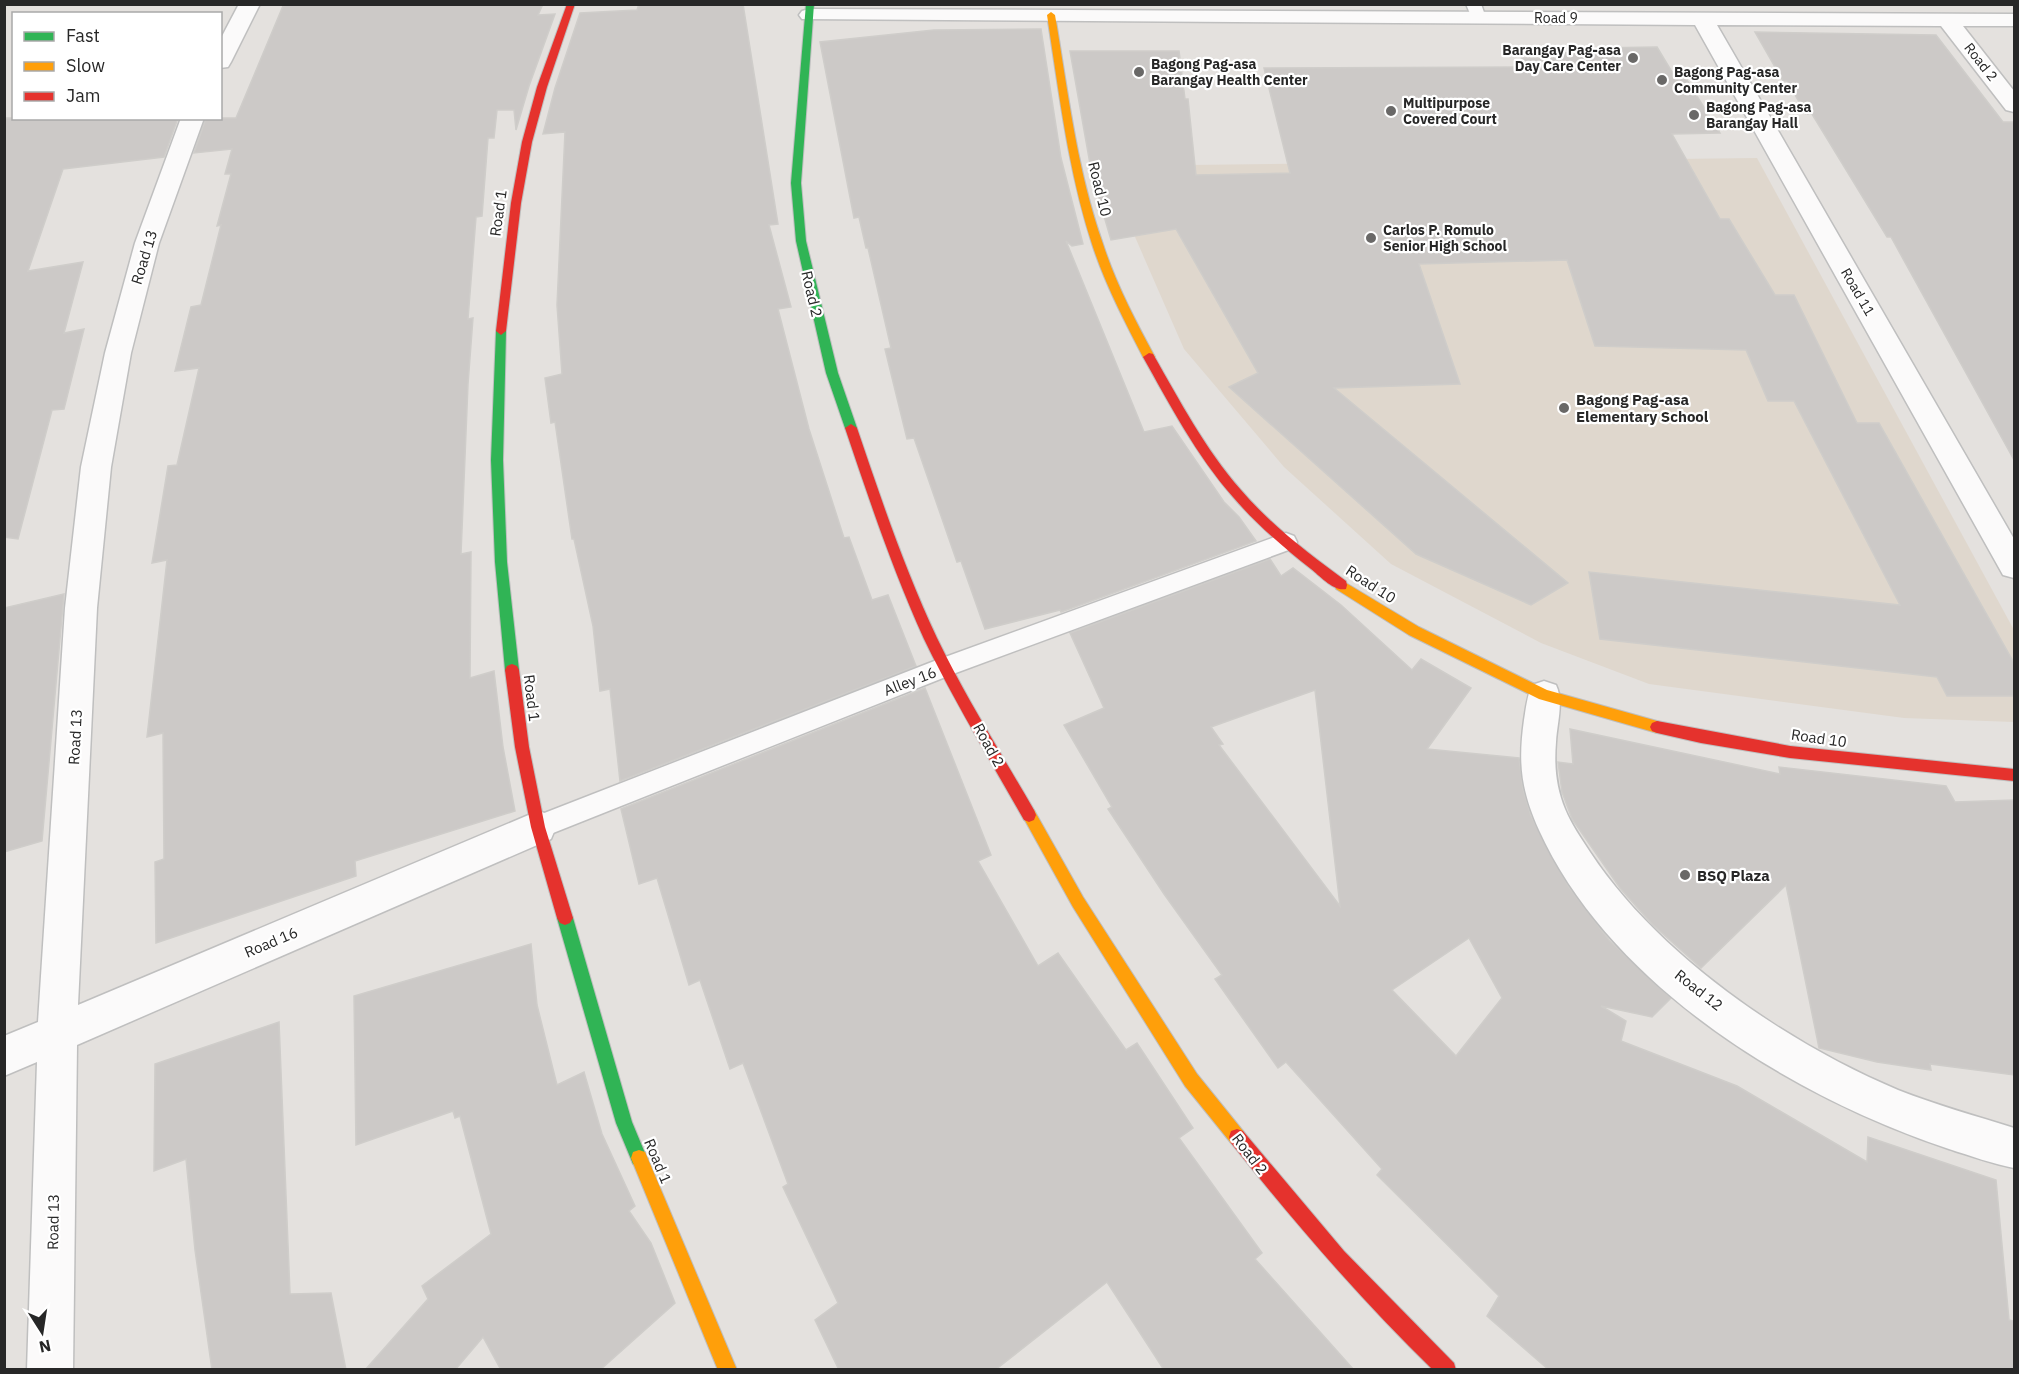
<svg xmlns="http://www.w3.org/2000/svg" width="2019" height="1374" viewBox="0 0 2019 1374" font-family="'IBM Plex Sans',sans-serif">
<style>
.education{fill:#dfd7cd}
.building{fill:#ccc9c7;stroke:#cfcdca;stroke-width:1.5;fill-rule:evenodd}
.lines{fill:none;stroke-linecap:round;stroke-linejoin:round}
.lane-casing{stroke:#bfbfbf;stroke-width:3}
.street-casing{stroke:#bfbfbf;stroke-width:3}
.fast-casing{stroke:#bfbfbf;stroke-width:2}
.slow-casing{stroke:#bfbfbf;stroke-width:2}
.jam-casing{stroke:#bfbfbf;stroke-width:2}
.lane{fill:#fbfafa;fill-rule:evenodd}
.street{fill:#fbfafa;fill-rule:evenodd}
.fast{fill:#30b455;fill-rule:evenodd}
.slow{fill:#ff9f0a;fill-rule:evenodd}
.jam{fill:#e5322d;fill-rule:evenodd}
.poi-dot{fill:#696867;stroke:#fff;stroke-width:2}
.labels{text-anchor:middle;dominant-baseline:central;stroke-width:4.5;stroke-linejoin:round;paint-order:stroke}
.far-street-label{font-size:14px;fill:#272727;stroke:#fff}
.far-poi-label{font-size:14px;font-weight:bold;fill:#272727;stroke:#fff;text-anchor:start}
.street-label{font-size:15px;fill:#272727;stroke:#fff}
.poi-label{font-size:15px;font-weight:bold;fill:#272727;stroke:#fff;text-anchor:start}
</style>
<rect width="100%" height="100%" fill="#e4e1de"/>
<polygon class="education" points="1757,158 2014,630 2014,722 1904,718 1649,684 1541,643 1391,564 1284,467 1184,349 1104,166"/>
<g class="building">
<polygon points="297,4 543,4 538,15 555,14 529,86 516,130 514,110 497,110 494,138 488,138 482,216 476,217 468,319 473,318 468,384 461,554 471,552 470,678 494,671 503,747 515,811 355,861 356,876 156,943 155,862 164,859 163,733 147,737 167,560 152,563 168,466 177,465 199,368 175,371 191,307 201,305 221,225 217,226 231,174 225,174 232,149 194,153 206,118 236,118 283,6"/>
<polygon points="639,4 743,4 778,224 769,225 791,307 778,309 809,429 844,538 849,537 872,600 888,595 916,666 620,781 610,689 600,691 593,626 574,539 572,539 555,422 551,423 545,378 562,374 557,305 565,132 543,134 555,88 580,13 637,10"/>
<polygon points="1041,29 1061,158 1083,244 1072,246 1066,241 1144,432 1172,426 1224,502 1239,517 1256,541 1061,612 1060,610 985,629 961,561 957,562 914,438 907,439 885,349 891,348 868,248 866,248 859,217 854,218 820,42 934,30"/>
<polygon points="1755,32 1936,35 2003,122 2014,122 2014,460 1891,237 1887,237 1812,114 1806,114 1787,81 1783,81"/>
<polygon points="1657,47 1672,72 1682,72 1720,133 1672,134 1720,219 1729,219 1775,295 1794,295 1857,423 1879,423 2014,663 2014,696 1947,696 1937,677 1600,639 1589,572 1900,605 1794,401 1768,401 1746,350 1595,346 1567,260 1419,264 1460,384 1334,388 1568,583 1531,605 1416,554 1229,387 1258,373 1176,229 1111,240 1092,175 1070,51 1179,51 1185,99 1188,99 1196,175 1290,173 1264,68 1527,67 1522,58 1560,58 1557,53 1599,52 1597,48"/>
<polygon points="4,118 178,118 164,157 63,169 28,271 83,262 64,333 84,329 64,409 52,410 18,539 4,537"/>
<path d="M1270,559L1281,576L1293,568L1341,605L1412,670L1421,659L1471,688L1427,749L1519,758L1523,789L1531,816L1569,887L1609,940L1671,998L1652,1017L1601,1006L1626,1021L1621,1041L1737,1086L1867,1162L1868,1137L1996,1180L2009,1320L2014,1321V1370H1549L1487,1316L1499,1296L1377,1175L1382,1169L1286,1062L1278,1068L1215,979L1222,975L1164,894L1108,809L1112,807L1064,725L1104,708L1070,633ZM1315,690L1340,906L1219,745L1223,744L1211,727ZM1469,938L1502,998L1456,1056L1392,990Z"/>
<polygon points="64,594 42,841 4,852 4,608"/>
<polygon points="925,688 991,855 978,861 1038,966 1058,953 1126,1050 1137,1043 1193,1128 1179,1138 1262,1253 1255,1259 1354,1370 1164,1370 1107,1282 995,1370 839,1370 815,1320 838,1303 783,1187 788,1184 743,1063 730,1069 700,980 689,985 657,878 639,884 621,809"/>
<polygon points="1570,729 1780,774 1779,767 1946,786 1955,802 2014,800 2014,1075 1930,1064 1931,1070 1877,1062 1819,1048 1786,885 1701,968 1652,924 1620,888 1572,819 1562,792 1558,762 1573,764"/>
<polygon points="531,944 537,1005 557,1085 584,1072 602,1134 635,1206 629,1211 651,1243 675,1303 600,1370 501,1370 483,1337 455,1370 365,1370 428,1299 422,1286 491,1234 460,1116 455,1118 453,1111 356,1145 354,996"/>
<polygon points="279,1022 290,1294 331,1293 346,1370 212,1370 195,1250 186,1159 154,1171 155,1064"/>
</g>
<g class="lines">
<g class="lane-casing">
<g id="lane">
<polygon points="1466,4 1481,4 1486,18 1483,21 1473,21"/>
<polygon points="1286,533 1294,536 1297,542 1294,548 953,674 538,839 529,835 525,827 529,819 937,660"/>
</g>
</g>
<g class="street-casing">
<g id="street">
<polygon points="239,4 260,4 231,62 228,67 220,68 220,40"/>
<polygon points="809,9 2014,14 2014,26 1963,26 2014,91 2014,112 2006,110 1941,26 1717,25 2014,539 2014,578 2003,575 1695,25 802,19 799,15 802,11"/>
<polygon points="181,118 204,118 159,243 131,353 111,467 97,608 78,1005 538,811 551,815 556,827 551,839 77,1045 73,1370 27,1370 37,1062 4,1076 4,1036 38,1022 65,608 81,467 105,353 135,243"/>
<path d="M1544,681L1556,685C1564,702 1557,723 1556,742C1554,766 1556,787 1565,809C1571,824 1581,838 1590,852C1657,954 1786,1043 1898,1090C1936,1105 1976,1116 2014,1128V1168C1993,1164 1971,1156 1949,1149C1793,1097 1610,986 1539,830C1521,790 1518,763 1524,720C1526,708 1527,696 1532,685Z"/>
</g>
</g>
<g class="fast-casing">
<g id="fast">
<polygon points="806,4 814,4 801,183 806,241 838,373 857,428 851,432 845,428 826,373 796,241 791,183"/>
<polygon points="501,327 506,331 503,460 507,562 519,670 517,674 507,674 505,670 495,562 491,460 496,331"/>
<polygon points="565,911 570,913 573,918 632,1122 647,1158 645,1164 639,1166 633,1164 616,1123 557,918 560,913"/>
</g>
</g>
<g class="slow-casing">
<g id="slow">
<path d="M1051,12L1055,15C1068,92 1077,171 1103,244C1116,284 1135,320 1155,357L1149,361L1143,357C1124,320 1105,284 1092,244C1068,170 1059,92 1047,15Z"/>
<polygon points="1341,580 1419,627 1547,690 1657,721 1662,723 1664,727 1662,731 1657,733 1539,699 1409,635 1336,589 1335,585 1336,581"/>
<polygon points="1029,808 1034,810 1083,897 1197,1074 1243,1131 1245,1137 1243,1143 1237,1145 1231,1143 1185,1086 1073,907 1022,815 1024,810"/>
<polygon points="639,1150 645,1152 737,1370 718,1370 631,1158 633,1152"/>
</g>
</g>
<g class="jam-casing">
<g id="jam">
<polygon points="567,4 575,4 547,87 532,142 521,203 506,331 501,335 496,331 511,203 522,142 537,87"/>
<path d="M1149,353L1153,354C1180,401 1205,449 1241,490C1271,525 1309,554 1346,581L1347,585L1346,589C1334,592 1320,576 1311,569C1283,547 1256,524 1233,497C1196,455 1170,405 1143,357Z"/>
<path d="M851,424L857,428C881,499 905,570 937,638C966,698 1001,753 1034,810L1036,815L1034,820L1029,822L1024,820C990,760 954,701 924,639C893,571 869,499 845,428Z"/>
<polygon points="512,664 517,666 519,670 529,747 545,827 573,918 570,923 565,925 560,923 557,918 531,827 515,747 505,670 507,666"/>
<polygon points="1657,721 1790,746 2014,769 2014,781 1790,758 1701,743 1657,733 1652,731 1650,727 1652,723"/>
<path d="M1237,1129L1243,1131L1344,1251L1454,1363L1456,1370H1433C1360,1299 1294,1222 1231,1143L1229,1137L1231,1131Z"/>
</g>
</g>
<use href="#lane" class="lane"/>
<use href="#street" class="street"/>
<use href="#fast" class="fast"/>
<use href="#slow" class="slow"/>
<use href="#jam" class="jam"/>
</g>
<g class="poi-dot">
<circle cx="1633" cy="58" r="6"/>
<circle cx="1139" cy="72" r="6"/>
<circle cx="1662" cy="80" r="6"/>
<circle cx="1391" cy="111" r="6"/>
<circle cx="1694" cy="115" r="6"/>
<circle cx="1371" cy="238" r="6"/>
<circle cx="1564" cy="408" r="6"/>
<circle cx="1685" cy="875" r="6"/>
</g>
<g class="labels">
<g class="far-street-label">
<text x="1556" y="18">Road 9</text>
<text transform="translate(1981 62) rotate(52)">Road 2</text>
<text transform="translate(1858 292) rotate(60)">Road 11</text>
</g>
<g class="far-poi-label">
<text x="1621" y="50" text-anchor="end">Barangay Pag-asa<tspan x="1621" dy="16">Day Care Center</tspan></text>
<text x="1151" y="64">Bagong Pag-asa<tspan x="1151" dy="16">Barangay Health Center</tspan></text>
<text x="1674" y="72">Bagong Pag-asa<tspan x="1674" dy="16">Community Center</tspan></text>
<text x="1403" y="103">Multipurpose<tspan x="1403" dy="16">Covered Court</tspan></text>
<text x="1706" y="107">Bagong Pag-asa<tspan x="1706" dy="16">Barangay Hall</tspan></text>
<text x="1383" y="230">Carlos P. Romulo<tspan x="1383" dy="16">Senior High School</tspan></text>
</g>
<g class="street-label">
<text transform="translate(1100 189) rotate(76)">Road 10</text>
<text transform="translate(498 213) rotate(-82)">Road 1</text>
<text transform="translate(144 257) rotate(-73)">Road 13</text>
<text transform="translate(812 294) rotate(77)">Road 2</text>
<text transform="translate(1371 584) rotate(33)">Road 10</text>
<text transform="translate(910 681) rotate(-21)">Alley 16</text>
<text transform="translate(532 698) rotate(83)">Road 1</text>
<text transform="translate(75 737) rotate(-87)">Road 13</text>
<text transform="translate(1819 738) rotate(8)">Road 10</text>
<text transform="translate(989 745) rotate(61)">Road 2</text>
<text transform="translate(271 942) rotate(-23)">Road 16</text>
<text transform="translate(1699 990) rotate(38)">Road 12</text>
<text transform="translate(1250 1154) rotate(52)">Road 2</text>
<text transform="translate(658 1161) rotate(67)">Road 1</text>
<text transform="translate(53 1222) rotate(-89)">Road 13</text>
</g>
<g class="poi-label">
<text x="1576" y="399">Bagong Pag-asa<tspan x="1576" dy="17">Elementary School</tspan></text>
<text x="1697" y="875">BSQ Plaza</text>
</g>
</g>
<rect width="2019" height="1374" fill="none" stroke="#272727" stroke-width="12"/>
<rect x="12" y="12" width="210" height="108" fill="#ffffff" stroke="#a9a9a9" stroke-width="1.5"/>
<rect x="24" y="32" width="30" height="9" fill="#30b455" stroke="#a9a9a9" stroke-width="1.5"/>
<text x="66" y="42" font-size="18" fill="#272727">Fast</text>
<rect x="24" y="62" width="30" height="9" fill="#ff9f0a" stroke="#a9a9a9" stroke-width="1.5"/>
<text x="66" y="72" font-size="18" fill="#272727">Slow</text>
<rect x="24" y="92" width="30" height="9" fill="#e5322d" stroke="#a9a9a9" stroke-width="1.5"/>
<text x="66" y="102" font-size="18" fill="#272727">Jam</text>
<g transform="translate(42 1332) rotate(168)" stroke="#ffffff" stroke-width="4.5" paint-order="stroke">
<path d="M0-4.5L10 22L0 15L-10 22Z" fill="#272727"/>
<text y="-9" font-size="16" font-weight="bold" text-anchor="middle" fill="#272727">N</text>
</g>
</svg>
